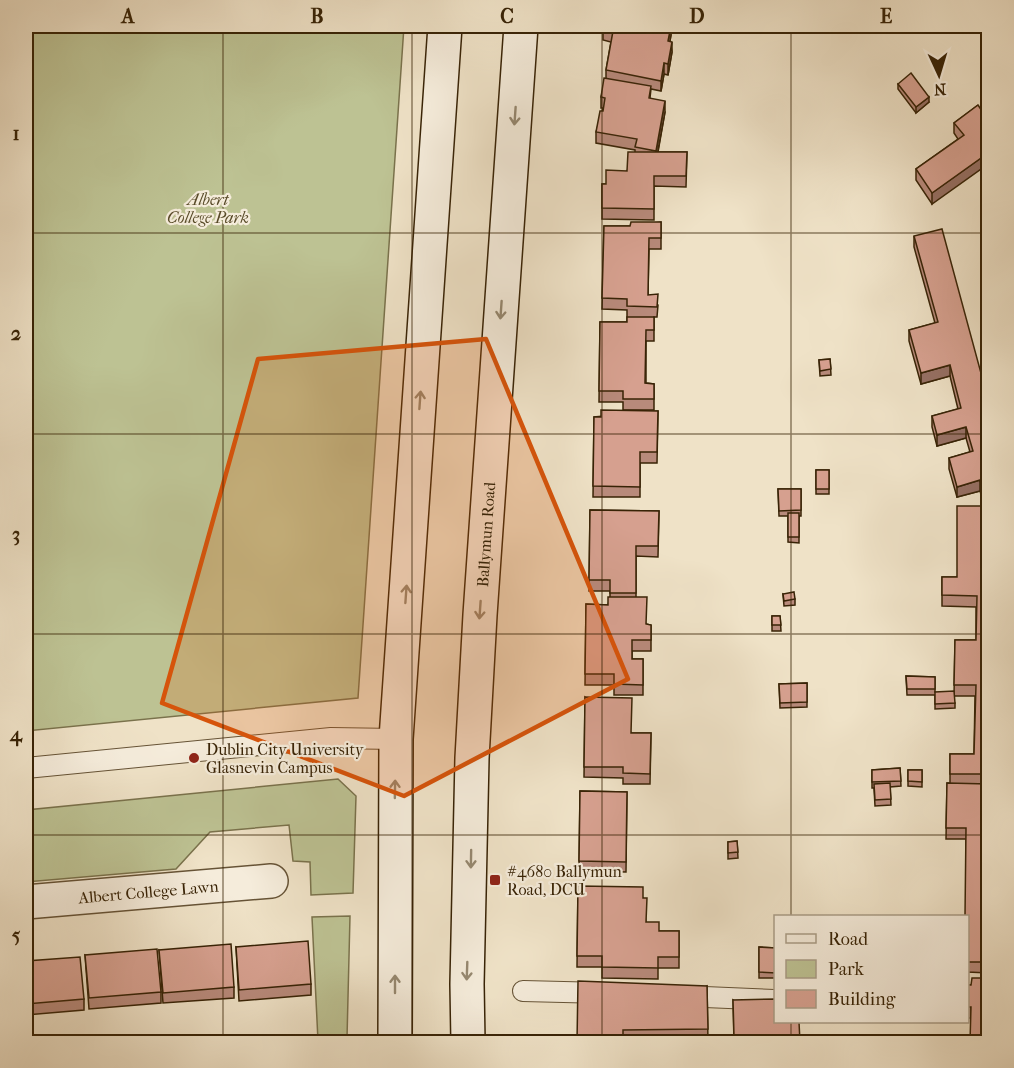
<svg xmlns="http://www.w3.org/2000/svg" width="1014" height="1068" viewBox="0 0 1014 1068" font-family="'IM FELL French Canon',serif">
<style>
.green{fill:#bdc293;stroke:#7a724c;stroke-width:1.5}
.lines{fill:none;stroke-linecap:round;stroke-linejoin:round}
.service-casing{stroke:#665336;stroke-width:22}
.minor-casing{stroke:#665336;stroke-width:36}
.secondary-casing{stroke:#382306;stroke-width:36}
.service{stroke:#f5ecdb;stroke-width:20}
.minor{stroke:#f5ecdb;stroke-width:33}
.secondary{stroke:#f5ecdb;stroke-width:33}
.wall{fill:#b88a7b;stroke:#382306;stroke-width:1.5}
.shaded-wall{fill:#967064;stroke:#382306;stroke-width:1.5}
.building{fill:#d6a08f;stroke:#382306;stroke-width:1.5}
.oneway{stroke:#968870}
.marked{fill:#d6540b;fill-opacity:0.2;stroke:#d6540b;stroke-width:4.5;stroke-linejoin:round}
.grid{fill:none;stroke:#382306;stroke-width:1.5;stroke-opacity:0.55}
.poi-dot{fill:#8f2418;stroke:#f5ecdb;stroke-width:2}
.labels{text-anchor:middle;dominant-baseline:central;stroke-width:4.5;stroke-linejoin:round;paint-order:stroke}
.park-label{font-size:16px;font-style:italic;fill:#594b29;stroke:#f5ecdb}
.street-label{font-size:16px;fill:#382306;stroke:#f5ecdb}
.poi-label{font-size:16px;fill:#382306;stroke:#f5ecdb;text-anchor:start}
.neatline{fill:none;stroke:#382306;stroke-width:2}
.grid-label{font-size:20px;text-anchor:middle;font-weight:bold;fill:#382306}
</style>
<rect width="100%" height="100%" fill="#efe2c7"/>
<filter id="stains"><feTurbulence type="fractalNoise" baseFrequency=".00333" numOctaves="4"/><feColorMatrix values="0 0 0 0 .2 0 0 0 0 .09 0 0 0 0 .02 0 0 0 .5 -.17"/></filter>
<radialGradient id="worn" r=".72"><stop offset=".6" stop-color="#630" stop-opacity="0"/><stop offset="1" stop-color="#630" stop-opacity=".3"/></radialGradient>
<g class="green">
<polygon points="26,26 404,26 358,698 26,731"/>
<polygon points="338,779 356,796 353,893 311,895 310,862 293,861 289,825 210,832 176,869 26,882 26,810"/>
<polygon points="350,916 347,1038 318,1041 312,917"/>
</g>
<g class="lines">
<g class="service-casing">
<g id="service">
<polyline points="26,768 331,738 396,739"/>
<polyline points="523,991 604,993"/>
<polyline points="681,996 774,1000"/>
</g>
</g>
<g class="minor-casing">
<g id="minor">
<path id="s1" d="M26,902L271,881"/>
</g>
</g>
<g class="secondary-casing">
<g id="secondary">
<polyline points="395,1042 396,739 445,26"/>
<path id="s2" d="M468,1042L467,984L472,758L480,615L521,26"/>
</g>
</g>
<use href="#service" class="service"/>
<use href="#minor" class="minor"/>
<use href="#secondary" class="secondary"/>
</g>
<g class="wall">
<polygon points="603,29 671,35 670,41 672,52 668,75 664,74 661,91 651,89 650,98 665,112 658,152 687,152 686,187 654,186 654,220 602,219 602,184 606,184 627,171 635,152 635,150 596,143 596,132 603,108 601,108 601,97 606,78 606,70 611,42 603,40"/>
<polygon points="898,84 929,102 916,113 898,89"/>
<polygon points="978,105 932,204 916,180 916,169 958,139 954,133 954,123"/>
<polygon points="661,222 661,249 649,249 648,295 658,305 657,317 654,317 654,341 646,341 646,383 654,384 654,410 623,410 623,402 599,402 600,322 627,322 627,310 602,309 604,226 630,226"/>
<polygon points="914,236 988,399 984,505 980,491 957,497 949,469 949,458 970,452 966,438 937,446 932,427 932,416 958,409 950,376 921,384 909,341 909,330 935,323 914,247"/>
<polygon points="830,359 831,375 820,376 819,360"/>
<polygon points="658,411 657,463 640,463 640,497 593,497 594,417"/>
<rect x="816" y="470" width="13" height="24"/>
<polygon points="778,489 801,489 801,516 799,516 799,543 788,542 788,516 779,516"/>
<polygon points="988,506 988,973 968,972 966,839 946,839 947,783 950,783 950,754 974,754 975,696 954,696 955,640 976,640 976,607 942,606 942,577 957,577"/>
<polygon points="590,510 659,511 658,557 636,556 636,597 646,624 651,625 651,651 632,651 632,659 643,659 643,695 614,695 614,685 585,685 586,604 608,605 610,597 610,591 589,591"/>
<polygon points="783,594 795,599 795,605 784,606"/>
<polygon points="772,616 780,616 781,631 772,631"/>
<polygon points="906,676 935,677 935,692 955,703 955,708 935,709 935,695 907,695"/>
<polygon points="807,683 807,707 780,708 779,684"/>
<polygon points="585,697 632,733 651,733 650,784 623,784 623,778 584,777"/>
<polygon points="900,768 901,786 890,787 891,805 875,806 874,788 872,788 872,770"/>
<polygon points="908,770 922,770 922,787 908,786"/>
<polygon points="580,791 627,792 626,872 579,871"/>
<polygon points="737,841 738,858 728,859 728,842"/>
<polygon points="578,886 643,898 646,922 659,931 679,931 679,968 658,968 658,979 602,978 602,967 577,967"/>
<polygon points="236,947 311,984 311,995 239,1001"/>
<polygon points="759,947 776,948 776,978 759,978"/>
<polygon points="159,950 234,987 234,998 163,1003"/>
<polygon points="85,955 161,992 161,1003 89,1009"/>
<polygon points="26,961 84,999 84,1010 26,1015"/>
<rect x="968" y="985" width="3" height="33"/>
<polygon points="707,986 708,1042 577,1042"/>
<polygon points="733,1000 800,1042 734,1042"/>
</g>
<g class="shaded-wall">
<polygon points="671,26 671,35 668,52 668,41"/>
<polygon points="672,42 672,52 668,75 668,64"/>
<polygon points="664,63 664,74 661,91 661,81"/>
<polygon points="929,97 929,102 916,113 916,107"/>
<polygon points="665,101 665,112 656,161 656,151"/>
<polygon points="988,153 988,164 932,204 932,193"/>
<polygon points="950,365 950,376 921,384 921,373"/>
<polygon points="966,427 966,438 937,446 937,435"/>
<polygon points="980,480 980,491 957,497 957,487"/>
<polygon points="988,493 988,504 984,505 984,494"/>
</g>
<g class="building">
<polygon points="604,26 671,26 668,41 672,42 668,64 664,63 661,81 606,70 613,31 603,29"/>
<polygon points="911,73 929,97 916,107 898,84"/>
<polygon points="604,78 651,86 649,98 665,101 656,151 635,147 637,139 596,132 600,111 603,111 605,98 601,97"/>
<polygon points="978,105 988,120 988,153 932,193 916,169 964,135 954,123"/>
<polygon points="628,152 687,152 686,176 654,176 654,209 602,208 602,184 606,184 606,170 627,171"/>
<polygon points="631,222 661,222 661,238 649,238 648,295 658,294 657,307 627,306 627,299 602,298 604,226 630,226"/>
<polygon points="942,229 988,399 988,493 984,494 980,480 957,487 949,458 973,451 966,427 937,435 932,416 961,408 950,365 921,373 909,330 938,322 914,236"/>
<polygon points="627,317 654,317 654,330 646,330 645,383 654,384 654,399 623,399 623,391 599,391 600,322 627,322"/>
<polygon points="830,359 831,369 820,371 819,360"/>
<polygon points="601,410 658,411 657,452 640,452 640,487 593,486 594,417 601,417"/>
<rect x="816" y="470" width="13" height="19"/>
<polygon points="778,489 801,489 801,510 779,511"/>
<polygon points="957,506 988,506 988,774 950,774 950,754 974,754 976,685 954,685 955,640 976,640 977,596 942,595 942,577 957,577"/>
<polygon points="590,510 659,511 658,546 636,546 636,593 610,593 610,580 589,580"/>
<rect x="788" y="513" width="11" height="24"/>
<polygon points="794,592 795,599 784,601 783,594"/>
<polygon points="608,597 647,597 646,624 651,625 651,640 632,640 632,659 643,659 643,685 614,684 614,674 585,674 586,604 608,605"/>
<polygon points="772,616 780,616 781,625 772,625"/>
<polygon points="906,676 935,677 935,689 907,689"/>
<polygon points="807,683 807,702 780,703 779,684"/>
<polygon points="954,691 955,703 935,704 935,692"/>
<polygon points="585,697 632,698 631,733 651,733 650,774 623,773 623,767 584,767"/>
<polygon points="900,768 901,781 872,782 872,770"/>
<polygon points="908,770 922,770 922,782 908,781"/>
<polygon points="890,783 891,799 875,800 874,784"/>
<polygon points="947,783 988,784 988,962 968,962 968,916 965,916 966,828 946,828"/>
<polygon points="580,791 627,792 626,862 579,861"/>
<polygon points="737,841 738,852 728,853 728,842"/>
<polygon points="578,886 643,887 643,898 647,898 646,922 659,922 659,931 679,931 679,957 658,957 658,968 602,967 602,956 577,956"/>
<polygon points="308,941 311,984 239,990 236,947"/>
<polygon points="231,944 234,987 163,993 159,950"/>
<polygon points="759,947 776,948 776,973 759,972"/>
<polygon points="157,949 161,992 89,998 85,955"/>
<polygon points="80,957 84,999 26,1004 26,961"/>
<polygon points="972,978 988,978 988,1042 970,1042 971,1007 968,1007 968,985 971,985"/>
<polygon points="578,981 707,986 708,1029 623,1030 623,1042 577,1042"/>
<polygon points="776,999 776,1022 799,1022 800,1042 764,1042 764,1035 734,1036 733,1000"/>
</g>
<defs><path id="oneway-shaft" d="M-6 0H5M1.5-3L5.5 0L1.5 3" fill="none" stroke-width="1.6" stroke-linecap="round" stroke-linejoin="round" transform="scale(1.5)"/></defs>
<g class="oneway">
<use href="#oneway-shaft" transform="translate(515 116) rotate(94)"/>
<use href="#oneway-shaft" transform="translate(501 310) rotate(94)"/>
<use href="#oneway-shaft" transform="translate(420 400) rotate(-86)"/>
<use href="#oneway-shaft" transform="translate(406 594) rotate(-86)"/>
<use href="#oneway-shaft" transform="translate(480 610) rotate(94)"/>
<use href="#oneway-shaft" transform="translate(395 789) rotate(-89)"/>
<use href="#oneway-shaft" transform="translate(471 859) rotate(91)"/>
<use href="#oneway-shaft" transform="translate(467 971) rotate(92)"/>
<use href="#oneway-shaft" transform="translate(395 984) rotate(-90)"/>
</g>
<path class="marked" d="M486,339L628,679L404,796L162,703L258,359Z"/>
<path class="grid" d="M223,26V1042M412,26V1042M602,26V1042M791,26V916M26,233H988M26,434H988M26,634H988M26,835H988M791,1022V1042"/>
<g class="poi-dot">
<circle cx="194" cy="758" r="6"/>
<rect x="489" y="874" width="12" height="12" rx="3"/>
</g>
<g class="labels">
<g class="park-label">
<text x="208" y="199">Albert<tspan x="208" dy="18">College Park</tspan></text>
</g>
<g class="street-label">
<text stroke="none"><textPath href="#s2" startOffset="508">Ballymun Road</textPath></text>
<text stroke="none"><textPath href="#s1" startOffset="123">Albert College Lawn</textPath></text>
</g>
<g class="poi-label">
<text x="206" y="749">Dublin City University<tspan x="206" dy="18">Glasnevin Campus</tspan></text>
<text x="507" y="871">#4680 Ballymun<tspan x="507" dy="18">Road, DCU</tspan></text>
</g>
</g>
<rect width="1014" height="1068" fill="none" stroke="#efe2c7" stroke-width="66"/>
<rect x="774" y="915" width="195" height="108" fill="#f5ecdb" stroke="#a99c86" stroke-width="1.5"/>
<rect x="786" y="934" width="30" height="9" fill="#f5ecdb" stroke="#a99c86" stroke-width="1.5"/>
<text x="828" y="945" font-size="18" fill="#382306">Road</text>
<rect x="786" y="960" width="30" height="18" fill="#bdc293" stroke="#a99c86" stroke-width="1.5"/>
<text x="828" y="975" font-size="18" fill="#382306">Park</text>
<rect x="786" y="990" width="30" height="18" fill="#d6a08f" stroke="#a99c86" stroke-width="1.5"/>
<text x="828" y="1005" font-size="18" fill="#382306">Building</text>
<g transform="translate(939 75) rotate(176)" stroke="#f5ecdb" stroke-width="4.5" paint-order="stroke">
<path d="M0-4.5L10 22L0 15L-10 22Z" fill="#382306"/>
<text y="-9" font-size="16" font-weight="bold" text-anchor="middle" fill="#382306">N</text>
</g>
<rect x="33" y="33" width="948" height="1002" class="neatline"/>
<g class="grid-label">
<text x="128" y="23">A</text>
<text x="317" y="23">B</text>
<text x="507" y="23">C</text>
<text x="697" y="23">D</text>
<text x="886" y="23">E</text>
<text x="16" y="140">1</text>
<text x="16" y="340">2</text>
<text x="16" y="541">3</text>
<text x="16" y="741">4</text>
<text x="16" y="942">5</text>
</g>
<rect width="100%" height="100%" filter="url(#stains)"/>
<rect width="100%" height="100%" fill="url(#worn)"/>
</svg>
